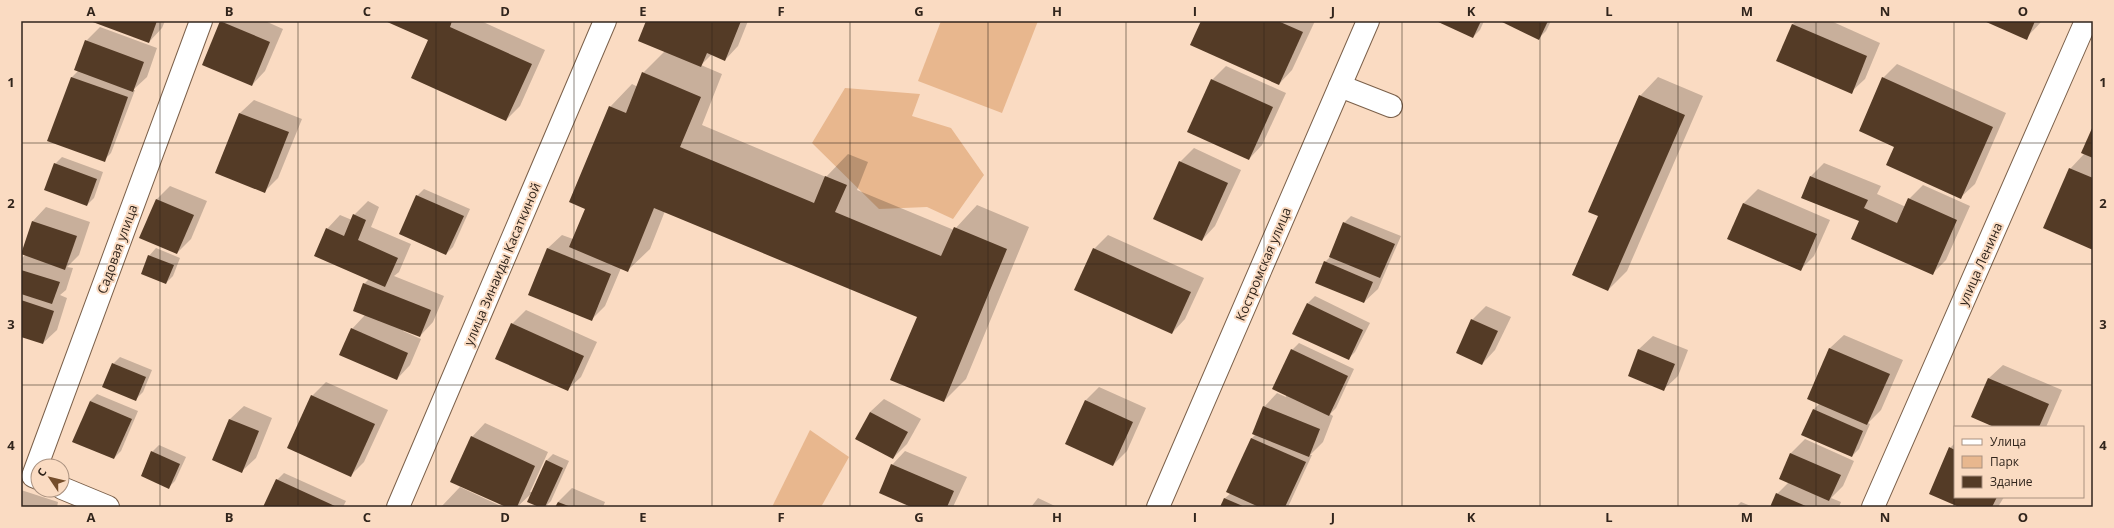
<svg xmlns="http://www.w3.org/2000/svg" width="2114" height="528" viewBox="0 0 2114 528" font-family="'Open Sans',sans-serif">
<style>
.green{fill:#e8b78e}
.shadow{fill:#0003}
.building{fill:#543b26}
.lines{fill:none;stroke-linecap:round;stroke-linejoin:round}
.minor-casing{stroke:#7b604a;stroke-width:24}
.major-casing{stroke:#7b604a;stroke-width:24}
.minor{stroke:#fff;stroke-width:22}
.major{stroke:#fff;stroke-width:22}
.grid{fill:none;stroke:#31251c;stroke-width:1;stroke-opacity:0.55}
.labels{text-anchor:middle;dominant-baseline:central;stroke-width:4;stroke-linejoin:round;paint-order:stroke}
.street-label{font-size:13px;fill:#31251c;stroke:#fadbc2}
.neatline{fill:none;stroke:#31251c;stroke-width:1.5}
.grid-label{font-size:13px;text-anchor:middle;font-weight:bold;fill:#31251c}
</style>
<rect width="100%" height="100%" fill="#fadbc2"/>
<g class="green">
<polygon points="941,21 1038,21 1002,113 918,81"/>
<polygon points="845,88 920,94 912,116 951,128 984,175 953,219 927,207 879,209 812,143"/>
<polygon points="810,430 849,457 821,507 772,507"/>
</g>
<g class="shadow">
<polygon points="92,21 165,21 162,28 149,42"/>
<polygon points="222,21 265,21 283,29 265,71 252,85"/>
<polygon points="387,21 481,21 545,50 520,106 506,120 429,40"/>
<polygon points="647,21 748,21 738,46 725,60 712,54 701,65 722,74 702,125 826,177 848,154 868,162 857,190 954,230 977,205 1029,227 966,379 944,401 918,316 665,211 650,249 627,271 621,268 605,306 592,319 530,294 548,248 562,235 573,239 586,208 610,107 632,84 638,87 643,73 665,51"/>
<polygon points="1202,21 1315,21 1292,70 1279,84"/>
<polygon points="1438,21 1484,21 1480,30 1473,37"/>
<polygon points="1502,21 1551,21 1546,31 1539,38"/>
<polygon points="1796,21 1831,21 1880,43 1865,79 1851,92 1777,60 1793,24"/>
<polygon points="1986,21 2042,21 2026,38"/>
<polygon points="100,27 157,48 147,77 133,90 135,90 111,153 104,160 49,140 72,77 78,71 86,41"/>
<polygon points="1897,64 2006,113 1975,184 1961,197 1896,146 1883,78"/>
<polygon points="1226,66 1286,93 1262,145 1249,159 1212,80"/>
<polygon points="1658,77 1703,96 1627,271 1608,290 1599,215 1640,96"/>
<polygon points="254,100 302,119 278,178 265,191 216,172 240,113"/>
<polygon points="2093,128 2093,249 2070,169 2085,153"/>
<polygon points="1194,148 1241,170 1215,226 1202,240 1180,162"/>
<polygon points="62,157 103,172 94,198 87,205 55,164"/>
<polygon points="1824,163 1881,186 1877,194 1906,207 1909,199 1923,185 1970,206 1946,260 1932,274 1860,221 1811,176"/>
<polygon points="170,186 207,201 191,239 177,253 157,199"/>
<polygon points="424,189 470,209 453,247 446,254 417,196"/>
<polygon points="1758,189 1830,220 1814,256 1800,270 1729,239 1744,203"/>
<polygon points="368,201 379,207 371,227 411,244 399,272 394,276 444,296 433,322 420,336 403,330 403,331 421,339 410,365 397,379 352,329 365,315 364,284 369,279 327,229 340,215 352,220 354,215"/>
<polygon points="46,207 90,222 79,255 67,267 73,268 66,290 60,295 67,298 57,330 43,343 21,336 21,259 25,255 22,254 33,221"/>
<polygon points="1351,216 1401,236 1378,289 1364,302 1325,262 1331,256 1344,223"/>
<polygon points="1108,235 1204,278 1185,319 1172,333 1094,249"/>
<polygon points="156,248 180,258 173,276 166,283 149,256"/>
<polygon points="1315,296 1370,323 1355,352 1348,359 1308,303"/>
<polygon points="1486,306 1511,317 1495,350 1482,364 1472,320"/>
<polygon points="526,310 597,342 581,377 567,390 512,324"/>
<polygon points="1844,335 1903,360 1881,410 1868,423 1870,424 1859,449 1852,456 1813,410 1820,403 1808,398 1830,348"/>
<polygon points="1653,336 1688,350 1678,376 1664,389 1639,349"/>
<polygon points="1299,343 1354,369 1336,408 1330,414 1333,416 1323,442 1310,455 1312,455 1288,507 1221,507 1224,499 1231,493 1228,491 1252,438 1256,434 1264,407 1277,393 1286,397 1292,350"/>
<polygon points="120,357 152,370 143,392 136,399 113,364"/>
<polygon points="2003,365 2062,390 2046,427 1996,427 1972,417 1989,378"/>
<polygon points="326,382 388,410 364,462 351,475 312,396"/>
<polygon points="1099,387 1146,408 1127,451 1113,465 1086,400"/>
<polygon points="97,394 138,411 121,451 114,458 90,401"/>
<polygon points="884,399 921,419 907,444 893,458 870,412"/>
<polygon points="244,406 272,418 256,458 242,471 214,460 230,419"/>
<polygon points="485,423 548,452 530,492 532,492 546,461 553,454 569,461 551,501 545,507 541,507 532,493 517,507 508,507 472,437"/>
<polygon points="1805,439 1854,461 1843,486 1831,498 1841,502 1839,507 1771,507 1777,494 1789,482 1780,478 1791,453"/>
<polygon points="1955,443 1955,497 2004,497 1998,507 1961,507 1930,493 1950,448"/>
<polygon points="159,445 186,457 175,481 168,488 152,452"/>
<polygon points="905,451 967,477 953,507 914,507 892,465"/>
<polygon points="284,473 346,501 343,507 264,507 277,480"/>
<polygon points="460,487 503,507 441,507"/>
<polygon points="572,488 605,502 603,507 556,507 558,502"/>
<polygon points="21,490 58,502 57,507 21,507"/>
<polygon points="1038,498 1057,507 1031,507"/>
<polygon points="1741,502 1753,507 1736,507"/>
</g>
<g class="building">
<polygon points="90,21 157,21 149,43"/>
<polygon points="220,21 270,42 252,86 202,65"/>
<polygon points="385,21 452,21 450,27 532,64 506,121 411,78 428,40"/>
<polygon points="646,21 741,21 725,61 707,53 701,67 638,41"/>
<polygon points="1201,21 1278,21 1303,32 1279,85 1190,45"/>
<polygon points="1436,21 1481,21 1473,38"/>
<polygon points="1500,21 1548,21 1539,40"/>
<polygon points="1984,21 2035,21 2027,40"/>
<polygon points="1792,24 1867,56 1852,94 1776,61"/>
<polygon points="85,40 144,62 133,92 74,70"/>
<polygon points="642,72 701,97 680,147 814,203 825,176 847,185 835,212 941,256 954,227 1007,249 944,402 890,380 917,317 654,208 628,272 569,247 585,209 569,202 609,106 626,113"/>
<polygon points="71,77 128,97 105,162 47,141"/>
<polygon points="1882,77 1993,127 1961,199 1886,165 1894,147 1859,131"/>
<polygon points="1211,79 1273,107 1249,160 1187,132"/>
<polygon points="1639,95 1685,115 1608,291 1572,275 1598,216 1588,212"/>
<polygon points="239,113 289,132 265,193 215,173"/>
<polygon points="2093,126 2093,158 2081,153"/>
<polygon points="1179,161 1228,183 1202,241 1153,219"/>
<polygon points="54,163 97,179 87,206 44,190"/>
<polygon points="2069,168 2093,178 2093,250 2043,228"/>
<polygon points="1810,176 1868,200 1864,208 1897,223 1908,198 1957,220 1933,275 1851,239 1859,221 1801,198"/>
<polygon points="416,195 464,216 446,255 399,234"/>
<polygon points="156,199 194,215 177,254 139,238"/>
<polygon points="1743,203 1817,234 1801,271 1727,239"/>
<polygon points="353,214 366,220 358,240 398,258 385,287 314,256 326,228 344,236"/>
<polygon points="32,221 77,236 65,270 21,254"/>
<polygon points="1343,222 1395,244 1380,278 1329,257"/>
<polygon points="547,248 611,274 592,321 528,295"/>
<polygon points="1093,248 1191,292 1172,334 1074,290"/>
<polygon points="148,255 174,265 166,284 141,274"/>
<polygon points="1324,261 1373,282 1364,303 1315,283"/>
<polygon points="21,270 60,282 52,304 21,294"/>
<polygon points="363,283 431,310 420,337 353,311"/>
<polygon points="21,300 54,311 43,344 21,337"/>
<polygon points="1307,303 1363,330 1349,360 1292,334"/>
<polygon points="1471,319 1498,331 1482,365 1456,353"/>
<polygon points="511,323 584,356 568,391 495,359"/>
<polygon points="351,328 408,353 397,380 339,355"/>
<polygon points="1829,348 1890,374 1867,425 1807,399"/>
<polygon points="1291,349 1348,376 1329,416 1272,389"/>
<polygon points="1638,349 1675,364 1664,391 1628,376"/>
<polygon points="112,363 146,377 136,401 102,387"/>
<polygon points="1988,378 2049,404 2039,427 1994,427 1971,417"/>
<polygon points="311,395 375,424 351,477 287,448"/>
<polygon points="1085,400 1133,422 1113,466 1065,444"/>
<polygon points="90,401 132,419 114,459 72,442"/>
<polygon points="1263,406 1320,429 1309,457 1252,434"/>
<polygon points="1813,409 1863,431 1852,457 1801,435"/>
<polygon points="870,412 908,432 893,459 855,439"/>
<polygon points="229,419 259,431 242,473 212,460"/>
<polygon points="471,436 535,466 517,507 506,507 450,482"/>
<polygon points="1251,438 1306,462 1285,507 1259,507 1226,492"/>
<polygon points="1949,447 1955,450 1955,497 1997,497 1992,507 1959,507 1929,494"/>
<polygon points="151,451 180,464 169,489 141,476"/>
<polygon points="1790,453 1841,475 1829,501 1779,479"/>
<polygon points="546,460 563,468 545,507 539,507 527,502"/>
<polygon points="891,464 954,491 947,507 911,507 879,493"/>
<polygon points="276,479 337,507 263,507"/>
<polygon points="1776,493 1808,507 1770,507"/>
<polygon points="1224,498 1245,507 1220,507"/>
<polygon points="558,502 571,507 555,507"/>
</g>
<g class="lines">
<g class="minor-casing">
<g id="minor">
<polyline points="1340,86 1391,106"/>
<polyline points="38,478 33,476 201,21"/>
<polyline points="62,488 108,507"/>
<polyline points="398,507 605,21"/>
</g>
</g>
<g class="major-casing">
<g id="major">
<polyline points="1158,507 1368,21"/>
<polyline points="1873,507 2086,21"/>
</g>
</g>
<use href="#minor" class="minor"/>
<use href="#major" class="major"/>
</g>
<path class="grid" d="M160,21V507M298,21V507M436,21V507M574,21V507M712,21V507M850,21V507M988,21V507M1126,21V507M1264,21V507M1402,21V507M1540,21V507M1678,21V507M1816,21V507M1954,21V507M21,143H2093M21,264H2093M21,385H2093"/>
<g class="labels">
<g class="street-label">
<text transform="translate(117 249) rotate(-70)">Садовая улица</text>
<text transform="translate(502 264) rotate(-67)">улица Зинаиды Касаткиной</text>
<text transform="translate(1263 264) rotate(-67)">Костромская улица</text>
<text transform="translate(1980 264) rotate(-66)">улица Ленина</text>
</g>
</g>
<rect width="2114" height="528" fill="none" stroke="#fadbc2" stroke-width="44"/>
<rect x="1954" y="426" width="130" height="72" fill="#fadbc2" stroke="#aa9280"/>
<rect x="1962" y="439" width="20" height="6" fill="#ffffff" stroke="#aa9280"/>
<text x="1990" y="446" font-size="12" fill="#31251c">Улица</text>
<rect x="1962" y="456" width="20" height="12" fill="#e8b78e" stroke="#aa9280"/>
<text x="1990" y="466" font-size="12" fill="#31251c">Парк</text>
<rect x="1962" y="476" width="20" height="12" fill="#543b26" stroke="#aa9280"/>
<text x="1990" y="486" font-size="12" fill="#31251c">Здание</text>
<g transform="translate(50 478) rotate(305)"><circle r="19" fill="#fadbc2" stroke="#aa9280"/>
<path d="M0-3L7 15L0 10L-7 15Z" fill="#744d2b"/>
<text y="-6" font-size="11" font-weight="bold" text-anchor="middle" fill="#31251c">С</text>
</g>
<rect x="22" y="22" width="2070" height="484" class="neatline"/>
<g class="grid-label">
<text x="91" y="16">A</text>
<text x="229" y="16">B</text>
<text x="367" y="16">C</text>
<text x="505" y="16">D</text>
<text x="643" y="16">E</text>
<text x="781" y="16">F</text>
<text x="919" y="16">G</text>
<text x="1057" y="16">H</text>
<text x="1195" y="16">I</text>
<text x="1333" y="16">J</text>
<text x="1471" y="16">K</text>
<text x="1609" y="16">L</text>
<text x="1747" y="16">M</text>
<text x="1885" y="16">N</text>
<text x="2023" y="16">O</text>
<text x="11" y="87">1</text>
<text x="2103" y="87">1</text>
<text x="11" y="208">2</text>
<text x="2103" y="208">2</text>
<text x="11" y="329">3</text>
<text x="2103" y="329">3</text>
<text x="11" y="450">4</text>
<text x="2103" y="450">4</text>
<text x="91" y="522">A</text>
<text x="229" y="522">B</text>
<text x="367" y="522">C</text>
<text x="505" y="522">D</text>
<text x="643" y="522">E</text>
<text x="781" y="522">F</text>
<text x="919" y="522">G</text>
<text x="1057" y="522">H</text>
<text x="1195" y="522">I</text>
<text x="1333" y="522">J</text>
<text x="1471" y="522">K</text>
<text x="1609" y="522">L</text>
<text x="1747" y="522">M</text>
<text x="1885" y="522">N</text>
<text x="2023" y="522">O</text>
</g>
</svg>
